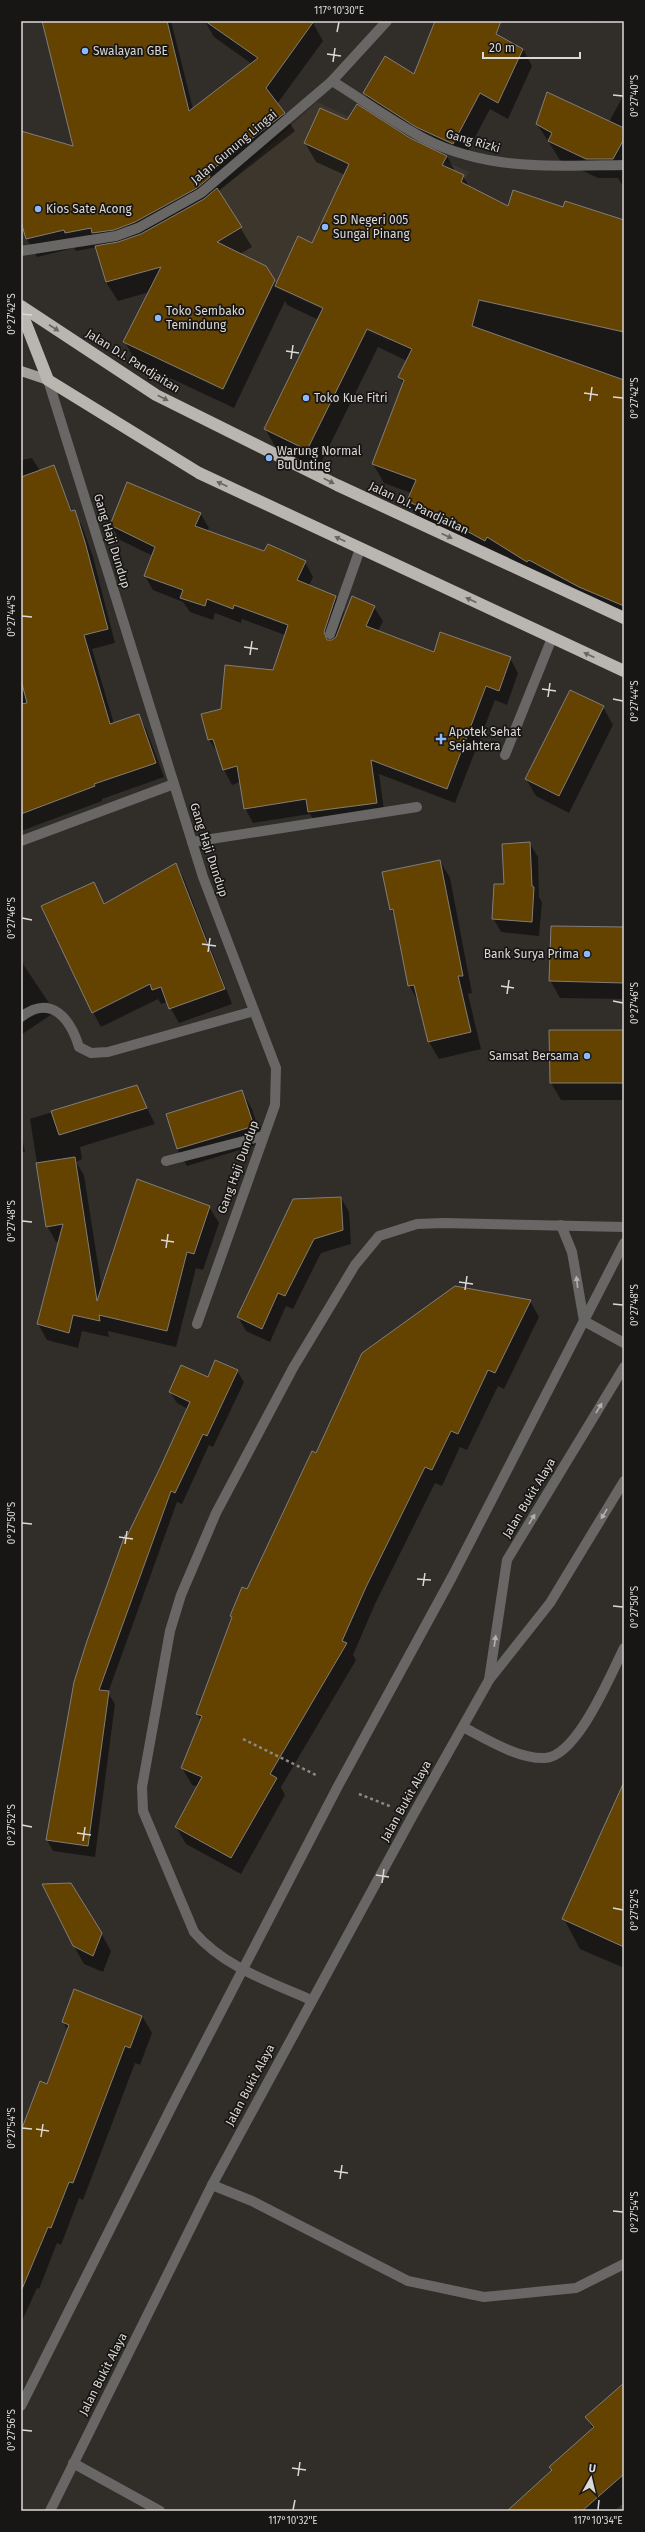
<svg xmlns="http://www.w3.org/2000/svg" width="645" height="2532" viewBox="0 0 645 2532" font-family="'Fira Sans',sans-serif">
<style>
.built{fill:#3d362d}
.shadow{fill:#0007}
.building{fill:#644200;stroke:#817d79}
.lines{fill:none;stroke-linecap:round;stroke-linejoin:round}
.path{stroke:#8b8985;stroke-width:2.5;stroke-dasharray:3 3;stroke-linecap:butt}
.minor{stroke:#696765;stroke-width:10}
.major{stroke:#a29f9b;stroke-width:10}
.highway{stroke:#b9b5b0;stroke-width:12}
.oneway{fill:#686662}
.oneway2{fill:#b3b1ae}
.ticks{fill:none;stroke:#dbd9d6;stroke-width:1.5}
.poi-dot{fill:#8cb9fc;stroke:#181615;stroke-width:1.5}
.labels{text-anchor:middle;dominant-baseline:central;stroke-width:3.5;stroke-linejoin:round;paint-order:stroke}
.poi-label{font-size:12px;fill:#dbd9d6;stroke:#181615;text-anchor:start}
.street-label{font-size:12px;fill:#dbd9d6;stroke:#181615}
.neatline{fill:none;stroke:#dbd9d6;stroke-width:1.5}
.ticks-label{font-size:10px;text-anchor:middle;fill:#dbd9d6}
</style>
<rect width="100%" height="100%" fill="#312e2a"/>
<polygon class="built" points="317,102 469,172 389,342 273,287 223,391 164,363 218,247 194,208 220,191"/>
<g class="shadow">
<polygon points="43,21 171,21 193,109 252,64 214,37 205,21 313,23 323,41 277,104 295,131 218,191 252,247 240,254 265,266 277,285 313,244 345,175 316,162 305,143 348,122 409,139 447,156 456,173 463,176 470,188 508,207 563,208 624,221 624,621 419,520 408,501 411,493 384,483 373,464 403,384 400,377 407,361 378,347 318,469 276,448 265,429 319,320 287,305 285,301 234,408 136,362 125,342 150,292 118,301 106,282 97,247 76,251 74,248 37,257 27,239 21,218 21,132 74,148"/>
<polygon points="436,21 471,21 523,49 532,66 508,119 490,109 463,160 427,143 374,110 364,93 415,75"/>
<polygon points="585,21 597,21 597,23"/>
<polygon points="622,98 624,99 624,188 618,178 598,178 560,160 537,124 609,122"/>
<polygon points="32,458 40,471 53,466 73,512 82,526 93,557 115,643 92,649 114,724 138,715 146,729 164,777 102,799 102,801 21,831 21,460"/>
<polygon points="200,513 209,528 207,532 265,553 305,562 313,577 309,586 336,597 344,612 339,627 374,607 383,621 378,631 434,653 510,658 518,673 507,705 495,700 455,803 379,774 385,817 317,826 310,814 253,823 245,808 240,782 232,785 224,770 219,754 209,740 222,710 274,671 285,635 242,619 241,623 215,613 213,620 190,612 183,602 153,590 145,576 153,556 120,540 111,525"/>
<polygon points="570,691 603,707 613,725 569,813 536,796 526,779"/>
<polygon points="530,844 538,857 539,897 542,902 539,936 501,932 493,918 505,885"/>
<polygon points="440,861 450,878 472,993 468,994 481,1049 439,1059 429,1042 419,1003 409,985 396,918 391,910"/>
<polygon points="176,864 184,879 232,1004 179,1023 167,1002 161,1004 158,999 101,1027 93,1012 93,883 105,905"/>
<polygon points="624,928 624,999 560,998 550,980"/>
<polygon points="21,961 55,1012 21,1035"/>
<polygon points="624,1031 624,1100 561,1100 551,1083"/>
<polygon points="136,1086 155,1124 80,1147 82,1159 76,1162 84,1175 102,1290 209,1207 219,1223 203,1270 196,1268 176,1347 108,1331 109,1337 82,1331 78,1348 47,1340 38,1324 59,1242 56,1242 47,1226 30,1119"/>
<polygon points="242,1092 252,1109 263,1143 187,1166 177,1149"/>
<polygon points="21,1133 25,1152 21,1152"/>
<polygon points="341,1198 349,1212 351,1244 321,1253 293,1309 286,1306 270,1342 246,1331 238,1317"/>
<polygon points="530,1301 539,1317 504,1389 498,1386 467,1450 460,1447 442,1486 435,1483 375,1604 353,1655 356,1660 281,1787 285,1795 241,1874 186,1844 176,1827 198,1787 192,1785 182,1768 201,1721 197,1714 242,1588 248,1591 316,1454"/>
<polygon points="237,1371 244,1382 213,1447 209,1445 182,1504 177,1502 108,1693 115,1704 95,1857 53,1851 47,1840 127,1537 188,1409 177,1403 170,1392"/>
<polygon points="624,1785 624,1968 580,1949 564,1919"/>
<polygon points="101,1933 111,1951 103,1972 84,1964 74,1946"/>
<polygon points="142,2016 152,2033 140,2065 135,2063 83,2200 79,2198 61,2245 57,2243 39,2289 37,2288 21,2323 21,2126 24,2127 47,2085 68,2031 63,2022"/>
<polygon points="624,2388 624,2503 614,2511 508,2511 553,2471 593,2429 586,2417"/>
</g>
<g class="building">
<polygon points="42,21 167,21 189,111 258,58 205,21 314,21 266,88 285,113 208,173 210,177 197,188 135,222 114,230 92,233 91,228 65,233 64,230 26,239 21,222 21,131 73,146"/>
<polygon points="435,21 501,21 496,34 523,49 498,103 480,93 453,144 416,127 363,93 385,56 414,74"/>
<polygon points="547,92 624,128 624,139 613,159 586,159 548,141 552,133 536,124"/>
<polygon points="357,104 410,138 447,156 442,165 464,175 461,182 508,206 513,190 563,207 565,201 624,220 624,332 479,300 472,326 624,380 624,606 579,587 529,560 527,562 487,537 485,541 436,514 407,501 416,480 372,464 404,380 398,377 412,349 367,329 307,450 264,429 323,308 275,286 298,236 312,243 349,164 304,143 320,108 347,120"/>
<polygon points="217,188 242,227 217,242 266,266 275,280 223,389 123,342 161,267 106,282 95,246 118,242 141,234 204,199"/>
<polygon points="54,465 71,511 75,510 85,542 108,629 84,635 110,724 139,714 156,763 94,784 95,786 21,814 21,704 27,703 21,680 21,477"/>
<polygon points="127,482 201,513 195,526 264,551 268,544 306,561 297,580 336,596 324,632 327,640 332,640 336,637 352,596 375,606 366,626 434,652 440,632 511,657 499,691 486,686 447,789 371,760 377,803 308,812 306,799 244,809 237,766 223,770 213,739 208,740 201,714 221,709 225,665 273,670 288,625 234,605 233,609 207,599 205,606 180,598 183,590 144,576 155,547 110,525"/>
<polygon points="570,690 604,706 559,796 525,779"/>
<polygon points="530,842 532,886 534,887 532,922 492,919 494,884 504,884 502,844"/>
<polygon points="440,860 463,976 458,976 471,1032 428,1042 414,985 408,986 393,909 390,910 382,872"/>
<polygon points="176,863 225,989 169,1009 161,987 152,990 150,984 92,1013 41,906 94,882 104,904"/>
<polygon points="551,926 624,927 624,983 549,981"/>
<polygon points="549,1030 624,1030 624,1083 550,1083"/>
<polygon points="137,1085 147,1108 59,1135 51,1111"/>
<polygon points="242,1090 254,1126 177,1149 166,1114"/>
<polygon points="75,1157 97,1301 137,1179 210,1206 194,1254 187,1252 167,1331 99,1315 100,1321 73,1315 69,1333 37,1324 63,1224 46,1227 36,1163"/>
<polygon points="341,1197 343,1230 314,1239 285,1296 278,1293 262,1329 237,1317 293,1199"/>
<polygon points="455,1286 531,1300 495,1373 488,1370 458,1434 451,1431 432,1470 425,1467 366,1587 342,1641 347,1643 270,1774 277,1778 231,1858 175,1827 202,1777 181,1768 202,1716 196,1714 232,1617 230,1616 242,1587 247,1589 312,1451 316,1453 362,1353"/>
<polygon points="215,1360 238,1370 207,1436 203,1434 175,1493 171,1491 99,1690 109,1691 88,1846 46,1840 74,1682 87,1641 125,1535 127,1536 160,1468 190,1402 169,1392 181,1365 208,1377"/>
<polygon points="624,1782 624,1947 562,1919"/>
<polygon points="71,1883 102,1933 93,1956 73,1946 42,1884"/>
<polygon points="74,1989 142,2016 130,2048 125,2046 73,2183 69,2182 51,2228 48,2227 22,2289 21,2131 40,2081 47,2084 69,2025 62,2022"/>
<polygon points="624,2383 624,2474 582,2511 507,2511 552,2470 549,2467 594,2427 585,2417"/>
</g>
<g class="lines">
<g class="path">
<polyline points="243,1739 318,1776"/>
<polyline points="359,1794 392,1807"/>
</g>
<g class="minor">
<path d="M332,81C363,100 393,122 425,139C487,171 557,166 624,165"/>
<polyline points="21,251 116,236 138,228 201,193 332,81 387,21"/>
<polyline points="48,380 203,877 276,1068 275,1105 197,1324"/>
<polyline points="330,634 360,549"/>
<polyline points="505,755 552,638"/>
<polyline points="21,841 174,784"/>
<polyline points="192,842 417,807"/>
<path d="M21,1017C51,994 70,1018 79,1047L91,1053L108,1052L254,1011"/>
<polyline points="166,1161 263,1136"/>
<polyline points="561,1225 572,1252 584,1321 624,1343"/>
<polyline points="489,1680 507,1560 624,1367"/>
<path d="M463,1727C486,1739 518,1759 545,1758C577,1757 611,1674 624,1648"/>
<path d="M311,2000C270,1982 224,1967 194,1932L143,1811L142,1787L170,1631L181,1595L216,1513L293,1368L355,1265L379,1236L417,1224L444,1223L624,1227"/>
<polyline points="212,2185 252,2201 408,2281 484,2297 576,2288 624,2264"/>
<polyline points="21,2406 174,2102 338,1786 452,1577 624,1243"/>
<polyline points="73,2463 160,2511"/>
<polyline points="50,2511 212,2185 413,1815 489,1680 550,1603 624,1481"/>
</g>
<polyline class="major" points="21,371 48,380"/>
<g class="highway">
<polyline points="21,306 156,395 337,485 624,618"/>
<polyline points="21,311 48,380 199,473 624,671"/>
</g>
</g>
<defs><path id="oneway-solid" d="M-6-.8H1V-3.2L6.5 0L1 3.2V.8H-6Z"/></defs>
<g class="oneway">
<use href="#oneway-solid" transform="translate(54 328) rotate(33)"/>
<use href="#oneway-solid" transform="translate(163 398) rotate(27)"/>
<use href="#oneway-solid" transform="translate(329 481) rotate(27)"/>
<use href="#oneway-solid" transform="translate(222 484) rotate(-155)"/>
<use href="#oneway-solid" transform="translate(447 536) rotate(25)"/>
<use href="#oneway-solid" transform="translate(340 539) rotate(-155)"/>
<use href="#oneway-solid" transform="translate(471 600) rotate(-155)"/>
<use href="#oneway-solid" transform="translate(589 655) rotate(-155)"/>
</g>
<g class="oneway2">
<use href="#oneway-solid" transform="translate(577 1282) rotate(-97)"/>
<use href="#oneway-solid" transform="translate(599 1408) rotate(-59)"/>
<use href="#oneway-solid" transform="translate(604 1514) rotate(121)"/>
<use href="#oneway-solid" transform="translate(532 1519) rotate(-59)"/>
<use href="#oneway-solid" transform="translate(495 1641) rotate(-82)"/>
</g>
<path class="ticks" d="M337,32L339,22M327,54L341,56M333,62L335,48M613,95L623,96M22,314L32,315M286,351L299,353M291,359L293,345M584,393L598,395M613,397L623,398M590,401L592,387M22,616L32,617M244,647L258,649M250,655L252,641M542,689L556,691M548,697L550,683M613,699L623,701M22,918L32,920M202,944L216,946M208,952L210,938M501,986L514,988M507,994L509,980M613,1001L623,1003M22,1221L32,1222M161,1240L174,1242M166,1248L168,1234M459,1282L473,1284M465,1290L467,1276M613,1304L623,1305M22,1523L32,1524M119,1537L133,1539M125,1544L127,1531M417,1579L431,1580M423,1586L425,1573M613,1606L623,1607M22,1825L32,1827M77,1833L91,1835M83,1841L85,1827M376,1875L389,1877M382,1883L384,1869M613,1908L623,1910M22,2128L32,2129M36,2129L49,2131M41,2137L43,2124M334,2171L348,2173M340,2179L342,2165M613,2211L623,2212M22,2430L32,2431M292,2468L306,2470M298,2476L300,2462M293,2510L295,2500M598,2510L599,2500"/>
<g class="poi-dot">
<circle cx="85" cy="51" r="4"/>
<circle cx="38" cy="209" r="4"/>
<circle cx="325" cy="227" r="4"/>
<circle cx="158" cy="318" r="4"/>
<circle cx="306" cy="398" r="4"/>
<circle cx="269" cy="458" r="4"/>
<path d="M439 733h4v4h4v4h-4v4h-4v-4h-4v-4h4z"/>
<circle cx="587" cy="954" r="4"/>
<circle cx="587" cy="1056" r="4"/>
</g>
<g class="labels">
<g class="poi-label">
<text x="93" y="51">Swalayan GBE</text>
<text x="46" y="209">Kios Sate Acong</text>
<text x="333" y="220">SD Negeri 005<tspan x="333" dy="14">Sungai Pinang</tspan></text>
<text x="166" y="311">Toko Sembako<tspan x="166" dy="14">Temindung</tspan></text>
<text x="314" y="398">Toko Kue Fitri</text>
<text x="277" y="451">Warung Normal<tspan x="277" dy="14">Bu Unting</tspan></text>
<text x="449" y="732">Apotek Sehat<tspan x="449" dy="14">Sejahtera</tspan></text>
<text x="579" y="954" text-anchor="end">Bank Surya Prima</text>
<text x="579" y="1056" text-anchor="end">Samsat Bersama</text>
</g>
<g class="street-label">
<text transform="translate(473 141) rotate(16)">Gang Rizki</text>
<text transform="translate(234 147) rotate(-40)">Jalan Gunung Lingai</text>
<text transform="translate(133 361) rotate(32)">Jalan D.I. Pandjaitan</text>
<text transform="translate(419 508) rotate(25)">Jalan D.I. Pandjaitan</text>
<text transform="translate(112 541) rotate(73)">Gang Haji Dundup</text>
<text transform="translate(209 850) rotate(72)">Gang Haji Dundup</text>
<text transform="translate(238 1167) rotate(-70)">Gang Haji Dundup</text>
<text transform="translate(529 1498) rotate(-59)">Jalan Bukit Alaya</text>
<text transform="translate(406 1801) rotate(-61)">Jalan Bukit Alaya</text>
<text transform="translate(250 2085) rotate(-62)">Jalan Bukit Alaya</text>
<text transform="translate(103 2374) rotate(-63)">Jalan Bukit Alaya</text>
</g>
</g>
<rect width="645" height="2532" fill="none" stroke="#181615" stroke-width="44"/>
<g transform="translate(591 2478) rotate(8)" stroke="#181615" stroke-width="3" paint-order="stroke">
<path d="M0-3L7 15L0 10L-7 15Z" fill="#dbd9d6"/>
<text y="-6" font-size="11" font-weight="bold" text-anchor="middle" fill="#dbd9d6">U</text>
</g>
<path d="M483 52v6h97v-6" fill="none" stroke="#dbd9d6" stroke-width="2"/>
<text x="489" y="52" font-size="12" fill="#dbd9d6" stroke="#181615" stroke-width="3" paint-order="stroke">20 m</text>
<rect x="22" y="22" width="601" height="2488" class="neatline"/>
<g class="ticks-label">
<text x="339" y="14">117°10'30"E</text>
<text transform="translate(634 96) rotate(-90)" y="4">0°27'40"S</text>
<text transform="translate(11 314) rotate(-90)" y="4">0°27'42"S</text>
<text transform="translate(634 398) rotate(-90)" y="4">0°27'42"S</text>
<text transform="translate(11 616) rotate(-90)" y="4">0°27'44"S</text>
<text transform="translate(634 701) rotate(-90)" y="4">0°27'44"S</text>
<text transform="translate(11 918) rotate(-90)" y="4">0°27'46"S</text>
<text transform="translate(634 1003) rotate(-90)" y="4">0°27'46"S</text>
<text transform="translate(11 1221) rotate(-90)" y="4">0°27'48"S</text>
<text transform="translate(634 1305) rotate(-90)" y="4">0°27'48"S</text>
<text transform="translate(11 1523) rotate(-90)" y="4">0°27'50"S</text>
<text transform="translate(634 1607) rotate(-90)" y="4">0°27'50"S</text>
<text transform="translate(11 1825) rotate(-90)" y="4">0°27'52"S</text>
<text transform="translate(634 1910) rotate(-90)" y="4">0°27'52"S</text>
<text transform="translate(11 2128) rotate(-90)" y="4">0°27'54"S</text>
<text transform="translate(634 2212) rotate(-90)" y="4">0°27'54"S</text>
<text transform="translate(11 2430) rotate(-90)" y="4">0°27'56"S</text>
<text x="293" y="2524">117°10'32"E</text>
<text x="598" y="2524">117°10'34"E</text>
</g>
</svg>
